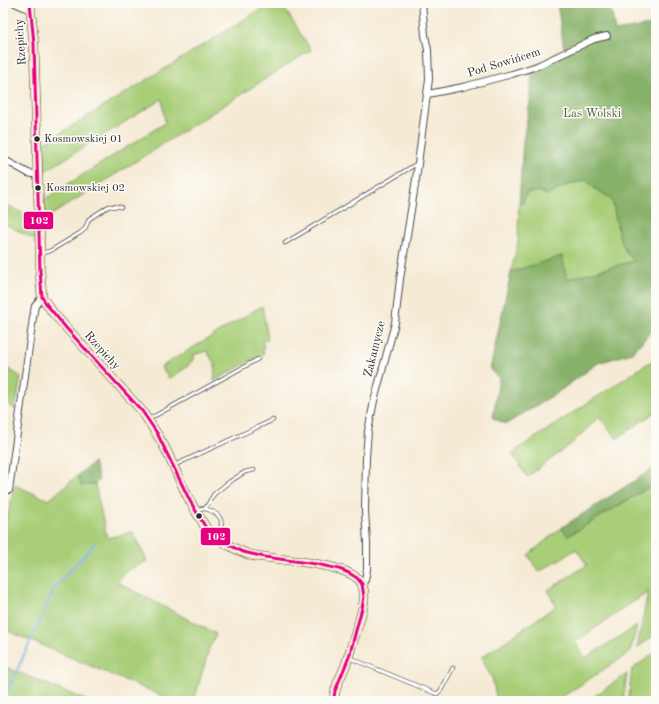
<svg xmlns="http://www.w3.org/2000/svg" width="659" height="704" viewBox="0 0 659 704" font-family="'Old Standard TT',serif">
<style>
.green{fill:#a8ce78;stroke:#6a7c52}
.forest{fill:#86b168;stroke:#586e4a}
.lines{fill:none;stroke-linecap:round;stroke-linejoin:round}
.stream{stroke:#7fb0ea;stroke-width:2}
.lane-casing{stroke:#494844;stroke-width:4.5}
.street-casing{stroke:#494844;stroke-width:8}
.secondary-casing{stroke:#494844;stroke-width:10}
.lane{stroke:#fff;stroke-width:3}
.street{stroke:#fff;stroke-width:6}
.secondary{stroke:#fae7c3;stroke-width:9}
.bus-1-casing{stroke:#fdfcf7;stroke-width:6}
.bus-1{stroke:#e5007d;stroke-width:3}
.bus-dot{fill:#2b2b2b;stroke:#fdfcf7;stroke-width:1.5}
.labels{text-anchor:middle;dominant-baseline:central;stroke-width:3;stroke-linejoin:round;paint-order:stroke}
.bus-label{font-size:11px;fill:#2b2b2b;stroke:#fdfcf7;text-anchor:start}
.street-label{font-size:12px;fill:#2b2b2b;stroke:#fdfcf7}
.park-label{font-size:12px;fill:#505c42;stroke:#fdfcf7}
.line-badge{stroke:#fdfcf7;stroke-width:1.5}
.badge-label{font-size:11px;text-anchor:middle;font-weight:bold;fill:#fff}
</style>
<rect width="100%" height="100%" fill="#fdfcf7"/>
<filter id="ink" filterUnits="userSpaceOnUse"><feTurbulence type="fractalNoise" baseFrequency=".025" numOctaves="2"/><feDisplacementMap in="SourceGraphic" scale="8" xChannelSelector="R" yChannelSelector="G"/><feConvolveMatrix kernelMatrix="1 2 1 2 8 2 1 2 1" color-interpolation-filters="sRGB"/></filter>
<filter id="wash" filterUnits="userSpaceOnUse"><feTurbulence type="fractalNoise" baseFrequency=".012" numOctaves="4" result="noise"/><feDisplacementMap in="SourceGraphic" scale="16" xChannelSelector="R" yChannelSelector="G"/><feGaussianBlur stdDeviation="0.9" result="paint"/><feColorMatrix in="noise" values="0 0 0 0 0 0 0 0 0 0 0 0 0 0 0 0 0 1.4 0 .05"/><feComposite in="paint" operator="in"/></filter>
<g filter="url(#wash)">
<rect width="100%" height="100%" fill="#f5ead4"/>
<g class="green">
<polygon points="271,3 281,3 311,50 45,219 43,200 165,123 162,99 42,173 43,144"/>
<polygon points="586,180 594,188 612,199 619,235 625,250 634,261 566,279 562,256 511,272 518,242 519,204 523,203 526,193 538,191 548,195 569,184"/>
<polygon points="3,202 36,221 36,240 3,223"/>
<polygon points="262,306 268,339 262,340 264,348 262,349 264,353 214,381 215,365 207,351 193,355 195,357 187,367 169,379 161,367"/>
<polygon points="656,358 656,411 617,439 599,417 571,444 527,477 512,453"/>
<polygon points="3,365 21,377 15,409 3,401"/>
<polygon points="78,475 81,486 95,484 107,538 133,532 147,561 127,571 117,582 216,634 209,649 194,701 174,701 3,629 3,528 10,507 14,485 49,500"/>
<polygon points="656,483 656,634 637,648 648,592 575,642 585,658 637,626 630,652 556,701 497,701 492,678 481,658 556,606 548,590 587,565 576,549 539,572 528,555 561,528 568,536"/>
<polygon points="656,652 656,701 628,701 632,669"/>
<polygon points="3,666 88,701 3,701"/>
<polygon points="627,674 623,701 587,701"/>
</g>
<g class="forest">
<polygon points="557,3 610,3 615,31 656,24 656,326 632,353 598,363 557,393 506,424 493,418 499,378 490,370 511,272 562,256 567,279 634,261 625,250 619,235 612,199 594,188 586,180 569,184 548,195 538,191 526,193 523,203 519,204 523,141 530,103 532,68 564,49"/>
<polygon points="94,462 99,480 95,484 81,486 78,475"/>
<polygon points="656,467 656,483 568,536 561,528"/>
</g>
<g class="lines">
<polyline class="stream" points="3,701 55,587 95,543"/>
</g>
</g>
<g filter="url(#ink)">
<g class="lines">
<g class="lane-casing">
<g id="lane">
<polyline points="285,243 418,163"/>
<polyline points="42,253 50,251 80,233 85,229 89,219 109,206 121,207"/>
<polyline points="149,419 258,359"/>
<polyline points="175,465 273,420"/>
<polyline points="205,509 214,494 229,482 245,472 254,470"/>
<path d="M196,510C200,508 204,508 209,510C222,515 225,523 217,535"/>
<polyline points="350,658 437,694 441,690 453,668"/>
</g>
</g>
<g class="street-casing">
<g id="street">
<polyline points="15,3 31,10"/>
<polyline points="428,94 463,87 512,74 537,66 594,39 607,36"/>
<polyline points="3,159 28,173 38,175"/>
<polyline points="9,490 34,311 35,306 42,297"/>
<polyline points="362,584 365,580 367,569 367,543 365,511 366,457 368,431 374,401 395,323 400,279 416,179 429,79 428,50 425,35 422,3"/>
</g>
</g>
<g class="secondary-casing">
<path id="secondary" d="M30,3L34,44L40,245V271L42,297L53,313L142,411C150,424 159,436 166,450C177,473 186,497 200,518C202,521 204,525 206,528C214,537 225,544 236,549C240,551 245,553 250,555C272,560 353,562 362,584C368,600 360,617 356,632C352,644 349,655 345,667C341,676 332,692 335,701"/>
</g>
<use href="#lane" class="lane"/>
<use href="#street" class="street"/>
<use href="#secondary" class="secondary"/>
<g class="bus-1-casing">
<g id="bus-1">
<polyline points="30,3 34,44 40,271 42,297 47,305 67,329 142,411 157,433 190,501 206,528 221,541 243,552 265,557 316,564 339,569 349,573 357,578 362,584"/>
<polyline points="335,701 334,697 335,691 349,657 362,608 364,597 362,584"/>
</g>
</g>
<use href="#bus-1" class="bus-1"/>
</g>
</g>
<g class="bus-dot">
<circle cx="37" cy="139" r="3.5"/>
<circle cx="38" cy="188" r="3.5"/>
<circle cx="199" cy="516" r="3.5"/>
</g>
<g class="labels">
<g class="bus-label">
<text x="44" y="139">Kosmowskiej 01</text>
<text x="46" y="188">Kosmowskiej 02</text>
</g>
<g class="street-label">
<text transform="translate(21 42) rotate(-94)">Rzepichy</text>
<text transform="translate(504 63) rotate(-17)">Pod Sowińcem</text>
<text transform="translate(375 349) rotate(-76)">Zakamycze</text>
<text transform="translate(102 351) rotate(48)">Rzepichy</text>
</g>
<g class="park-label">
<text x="592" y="114">Las Wolski</text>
</g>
</g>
<g class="line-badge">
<rect x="23" y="211" width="31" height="19" rx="4" fill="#e5007d"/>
<rect x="200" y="527" width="31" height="19" rx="4" fill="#e5007d"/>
</g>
<g class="badge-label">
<text x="39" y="224">102</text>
<text x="216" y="540">102</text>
</g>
<rect width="659" height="704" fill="none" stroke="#fdfcf7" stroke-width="16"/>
</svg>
